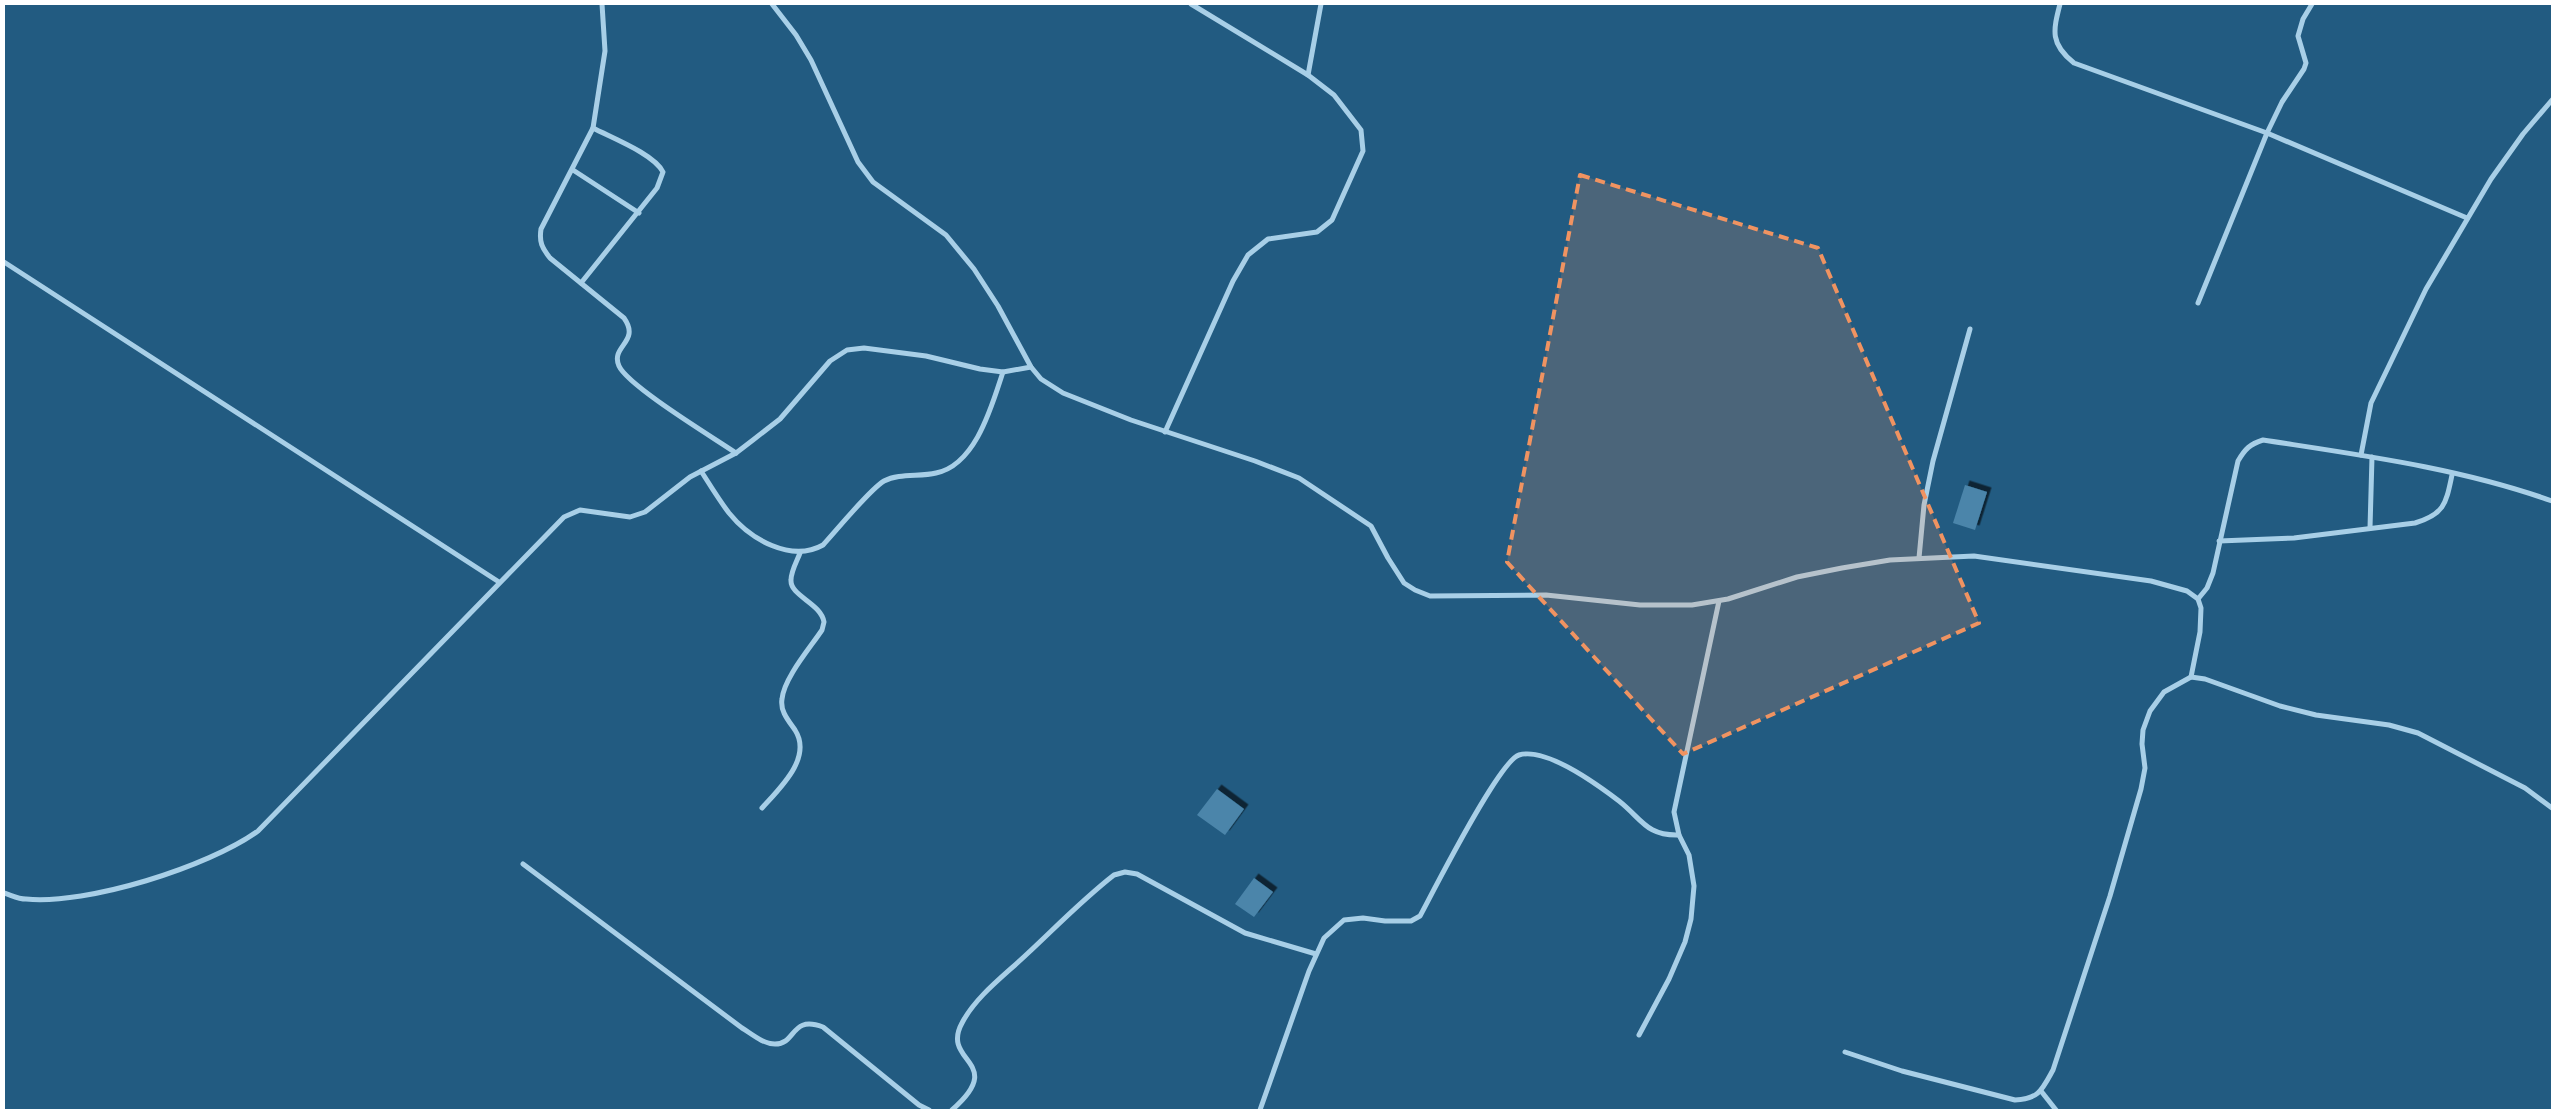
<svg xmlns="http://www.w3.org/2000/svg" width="2556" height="1114" viewBox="0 0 2556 1114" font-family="Ubuntu,sans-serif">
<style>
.building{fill:#4b85aa;filter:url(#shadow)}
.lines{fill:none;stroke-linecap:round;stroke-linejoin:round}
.minor{stroke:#a8cfe7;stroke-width:5}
.marked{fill:#f09361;fill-opacity:0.2;stroke:#f09361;stroke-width:4;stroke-dasharray:10 6;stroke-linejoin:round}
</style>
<defs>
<filter id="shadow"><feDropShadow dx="4.5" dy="-4.5" stdDeviation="0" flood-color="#0009"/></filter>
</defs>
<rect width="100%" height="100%" fill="#225b81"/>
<g class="building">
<polygon points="1965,485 1987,492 1975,530 1953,523"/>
<polygon points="1217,789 1244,809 1225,835 1197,815"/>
<polygon points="1254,878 1273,892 1254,917 1235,904"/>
</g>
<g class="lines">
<g class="minor">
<path d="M602,4L605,51L593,128L541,229C539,242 542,248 550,258L624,318C641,342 610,346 619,366C628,386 714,438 736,453"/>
<polyline points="772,4 796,35 811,60 858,162 873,182 946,235 974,269 998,306 1031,367 1041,379 1063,393 1131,420 1255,461 1299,478 1371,526 1388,558 1404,583 1415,590 1430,596 1546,595 1640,605 1692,605 1728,599 1797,577 1842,568 1890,560 1974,556 2151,581 2187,591 2198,599 2201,608 2200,632 2191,677"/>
<path d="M2060,4C2053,31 2050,44 2074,63L2267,133L2467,218"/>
<polyline points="1308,75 1321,4"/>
<polyline points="573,170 639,213"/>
<polyline points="4,262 499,582"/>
<path d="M581,283L657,188L663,172C654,154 612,138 593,128"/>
<polyline points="2198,303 2267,133 2282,102 2304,69 2306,63 2298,36 2303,19 2312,4"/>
<polyline points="1165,432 1233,281 1248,255 1268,239 1317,232 1332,220 1363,151 1361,130 1334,95 1308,75 1191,4"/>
<polyline points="2361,455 2371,403 2426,289 2491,179 2523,134 2552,100"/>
<path d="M701,471C710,485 719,500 729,513C750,539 791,563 823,545C836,531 870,489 884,481C899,473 920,477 936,473C976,465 992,405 1003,372"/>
<polyline points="2370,528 2372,457"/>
<path d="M2219,541L2294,538L2415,523C2445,514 2446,503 2452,475"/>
<polyline points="1919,558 1924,505 1933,461 1970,329"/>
<path d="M2198,599L2207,588L2213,573L2238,461C2245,449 2250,444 2263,440C2360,455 2460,468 2552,501"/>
<path d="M762,808C779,789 813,758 795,730C788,720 780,711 782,699C784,678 810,648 822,630L824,622C821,603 790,596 791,580C791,571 797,561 800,553"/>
<path d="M523,864L742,1028C752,1034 763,1044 775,1044C797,1044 790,1015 823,1027L919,1105L929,1110"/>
<path d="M4,893C11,895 18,899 26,899C87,905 208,867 258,831L564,517L580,510L630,517L645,512L690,477L736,453L753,440L780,419L830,361L847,350L864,348L926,356L980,369L1003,372L1031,367"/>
<polyline points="1639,1035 1669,979 1685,942 1691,919 1694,886 1689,855 1679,835 1674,812 1719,601"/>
<path d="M1845,1052L1902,1071L2015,1100C2039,1099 2042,1090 2053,1070L2110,896L2141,789L2145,768L2142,744L2143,730L2150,711L2164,692L2191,677L2205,679L2280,706L2316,715L2389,725L2418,733L2525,788L2552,808"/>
<polyline points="2041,1091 2056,1110"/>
<path d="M952,1110C1008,1061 940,1063 962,1023C976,996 1005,975 1027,954C1055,928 1083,899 1114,875L1125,872L1137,874L1245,933L1316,954"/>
<path d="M1260,1110L1309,971L1324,938L1344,920L1363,918L1385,921H1411L1420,916C1433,892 1499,761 1519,755C1546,747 1598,785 1619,801C1642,819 1646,836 1679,835"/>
</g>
</g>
<path class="marked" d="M1580,175L1818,248L1979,623L1683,754L1507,562Z"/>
<rect width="2556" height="1114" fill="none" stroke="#ffffff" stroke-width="10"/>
</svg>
